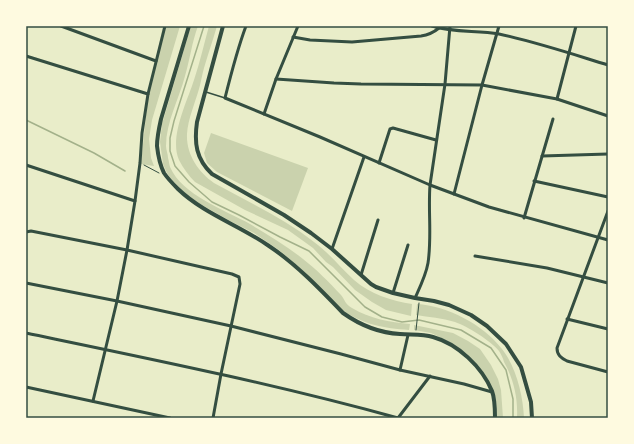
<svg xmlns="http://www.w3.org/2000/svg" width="634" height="444" viewBox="0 0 634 444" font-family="'Golos Text',sans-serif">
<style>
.green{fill:#cad2ad}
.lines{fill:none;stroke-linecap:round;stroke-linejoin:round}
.stream{stroke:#a3b18a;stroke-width:1.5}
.path{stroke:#344e41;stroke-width:1}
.service{stroke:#344e41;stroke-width:1.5}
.minor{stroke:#344e41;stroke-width:3}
.tertiary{stroke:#344e41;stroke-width:4}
.neatline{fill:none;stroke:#344e41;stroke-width:1.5}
</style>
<rect width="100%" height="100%" fill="#e9edc9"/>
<g class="green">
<polygon points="163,26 180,26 152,120 149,139 151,158 154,166 141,164 148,96"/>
<path d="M191,26H198C192,42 190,59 185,76C179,99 166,122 166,146C166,150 168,154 168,158C169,161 169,164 170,167C182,195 225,210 250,224C268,235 287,246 303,259C316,269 329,282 341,295C345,300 345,304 352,308C370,319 390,322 410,324L409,330C383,328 366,325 343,311L297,265L279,250L254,233L232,222L195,201L186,194L172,180L167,173L163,164L160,142L162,124Z"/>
<path d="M209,26H217C213,40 208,54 204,68C202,75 201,82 199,89C195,103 188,119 187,134C186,154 198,172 214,183C248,202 284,218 314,242C329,253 340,267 354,280C370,294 392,301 412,304L411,316L386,310L372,302L355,290L333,267L326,262L313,248L288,230L245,210L195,182C189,176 183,168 179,160C169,137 187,102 194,80C200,62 204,44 209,26Z"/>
<polygon points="211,133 308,168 292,211 217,172 207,163 204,153"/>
<path d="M417,304C447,306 483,324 502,349C516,367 523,395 524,418H517C518,398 514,380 504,362C503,358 501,354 499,351C491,341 467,326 455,322C442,318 429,317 416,315Z"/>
<polygon points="414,325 453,333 468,341 480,349 491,365 498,379 501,390 503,418 496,418 494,399 480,369 469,356 461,349 452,343 431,333 414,330"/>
</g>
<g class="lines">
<g class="stream">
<polyline points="204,26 174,121 170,138 170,151 175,166 189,182 212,202 239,215 280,237 309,251 365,307 382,317 402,322 419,320 461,330 491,348 506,370 513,399 513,418"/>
<polyline points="26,120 94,153 125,171"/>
</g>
<g class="path">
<polyline points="144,165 159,173"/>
<polyline points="416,330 419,303"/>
</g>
<polyline class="service" points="206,92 225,98"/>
<g class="minor">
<polyline points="61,26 156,61"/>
<path d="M246,26C237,50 231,74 225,98L320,137L430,185L489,207L608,240"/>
<path d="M432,26C454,33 477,30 499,34C536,42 572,54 608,65"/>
<path d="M293,37L310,40L352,42L421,36C428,35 433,33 439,28"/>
<polyline points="26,56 148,94"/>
<polyline points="276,79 334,83 361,84 482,85 557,99 608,116"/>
<polyline points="557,99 576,26"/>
<polyline points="264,114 276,79 298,26"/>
<polyline points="542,156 608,154"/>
<polyline points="379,163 389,132 390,129 393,128 436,140"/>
<polyline points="26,165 135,201"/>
<polyline points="534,181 608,197"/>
<polyline points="454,194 482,85 499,26"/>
<path d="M608,211L557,348C557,355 561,358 567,361L608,372"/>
<polyline points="524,218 553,119"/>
<polyline points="26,232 31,231 127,250 232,274 239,277 240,284 221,374 213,418"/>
<polyline points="332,249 364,157"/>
<polyline points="475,256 547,268 608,283"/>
<polyline points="361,275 378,220"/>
<polyline points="26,283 117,301 231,326 341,354 400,370 464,384 492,392"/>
<polyline points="393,293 408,245"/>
<path d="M415,298C420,287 426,275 428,263C432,237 428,211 430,185L445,84L450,26"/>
<polyline points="567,319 608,329"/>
<path d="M26,333C151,359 275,384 398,418"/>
<polyline points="400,370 408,335"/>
<polyline points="26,387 170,418"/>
<polyline points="93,401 117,301 127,250 135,201 140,163 142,133 148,94 165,26"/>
<polyline points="398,418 430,376"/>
</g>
<g class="tertiary">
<path d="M189,26L161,119C159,128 157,137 157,146C158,155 160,165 164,173C168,179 173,184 178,189C204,214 239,225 269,246C296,264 320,289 343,313C360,325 379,333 400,334C411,335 422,334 433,337C458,344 482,367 492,391C495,399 495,409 495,418"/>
<path d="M223,26L197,122C194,143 196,159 212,174L284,215L311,233L332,249L371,284L376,287L393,293L415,298L434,301L449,305L471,315L487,326L506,344L521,367L531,402L532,418"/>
</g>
</g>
<rect width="634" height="444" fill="none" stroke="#fefae0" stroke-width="54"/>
<rect x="27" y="27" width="580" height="390" class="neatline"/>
</svg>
